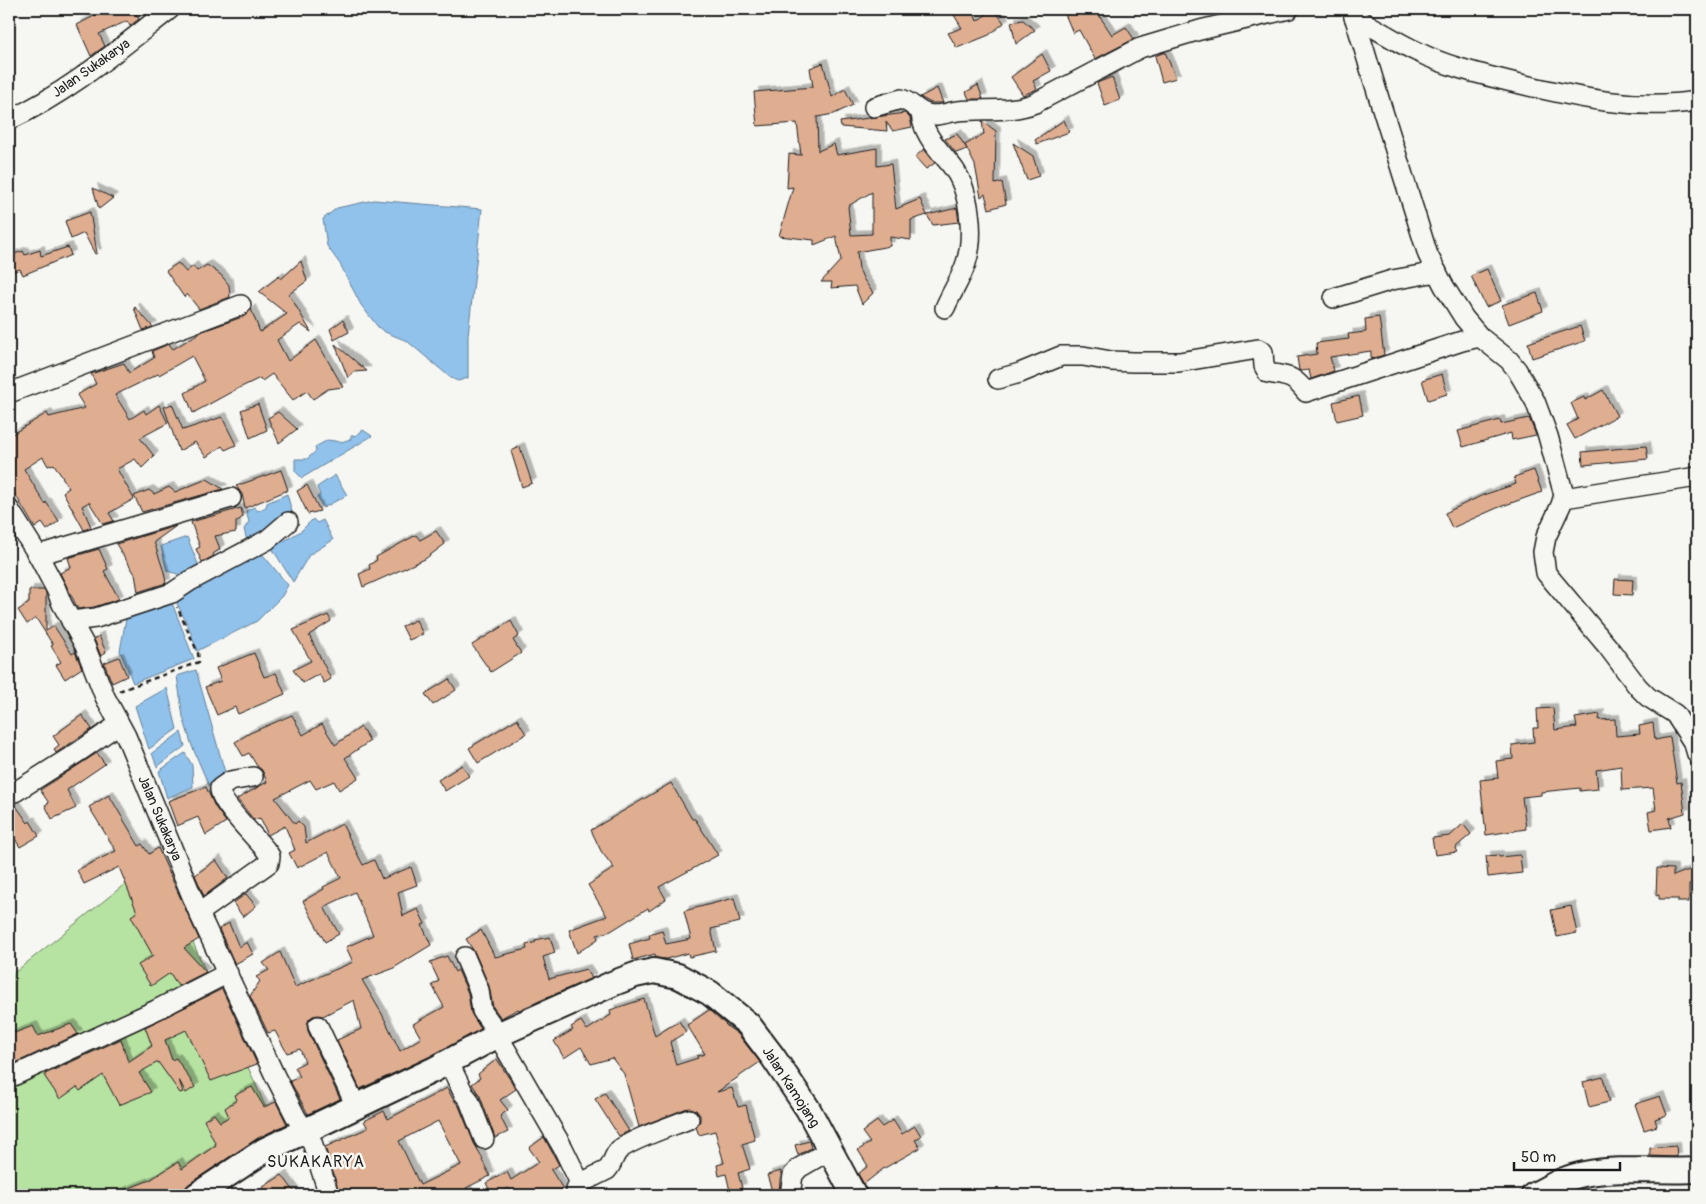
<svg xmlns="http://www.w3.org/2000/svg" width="1706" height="1204" viewBox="0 0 1706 1204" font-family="Pangolin,sans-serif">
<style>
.green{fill:#b6e3a1;stroke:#69805e}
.water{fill:#90c2ec;stroke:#628099}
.building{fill:#dfae91;stroke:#1c1c1c;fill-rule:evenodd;filter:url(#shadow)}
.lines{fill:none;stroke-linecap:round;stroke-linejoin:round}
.minor-casing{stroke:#1c1c1c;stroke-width:22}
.major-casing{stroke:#1c1c1c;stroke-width:28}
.path{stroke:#1c1c1c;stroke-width:2.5;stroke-dasharray:5 4;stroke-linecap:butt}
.minor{stroke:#f6f6f2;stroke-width:19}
.major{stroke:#f6f6f2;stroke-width:24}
.labels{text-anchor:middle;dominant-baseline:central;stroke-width:5;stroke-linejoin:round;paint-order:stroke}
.street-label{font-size:14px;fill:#1c1c1c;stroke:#f6f6f2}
.quarter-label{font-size:16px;letter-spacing:1px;fill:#1c1c1c;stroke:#f6f6f2}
</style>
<defs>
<filter id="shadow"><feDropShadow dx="4.5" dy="-4.5" stdDeviation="0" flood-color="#0004"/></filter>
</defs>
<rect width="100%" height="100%" fill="#f6f6f2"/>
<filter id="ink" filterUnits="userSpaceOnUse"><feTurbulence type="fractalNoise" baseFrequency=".02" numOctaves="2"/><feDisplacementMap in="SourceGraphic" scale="10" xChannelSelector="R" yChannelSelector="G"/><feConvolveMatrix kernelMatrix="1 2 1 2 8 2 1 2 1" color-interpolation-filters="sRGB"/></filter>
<g filter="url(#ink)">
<polygon class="green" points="156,859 270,1117 158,1195 9,1195 9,977"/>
<g class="water">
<polygon points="374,200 482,209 468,335 468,378 458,381 451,378 407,341 385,332 378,327 361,305 340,264 327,246 323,219 337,208"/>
<polygon points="363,430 372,436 302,478 295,471 295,459 307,459 316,451 315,447 328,440 341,442 351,439 351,436 357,435"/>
<polygon points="335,475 347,495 323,508 317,497 320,495 317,487"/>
<polygon points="287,494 292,512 248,545 244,529 249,522 246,511 254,507 258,511 266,507 267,503"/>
<polygon points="313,519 317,523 323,520 333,540 309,555 293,582 272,548 301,531"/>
<polygon points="187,537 200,569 185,576 167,571 161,546"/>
<polygon points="259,550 288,585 282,596 257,621 197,651 189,628 173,595"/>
<polygon points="170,598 194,659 133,683 120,651 127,613"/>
<polygon points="196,670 226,776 209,786 192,746 183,717 177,676"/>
<polygon points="167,688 177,729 149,749 135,706"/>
<polygon points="181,732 185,746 157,767 152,753"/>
<polygon points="185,753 192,765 193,787 167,798 159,771"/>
</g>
<g class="building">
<polygon points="107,9 132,9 139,19 130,26 127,21 99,34 105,46 91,56 77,25"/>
<polygon points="972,9 977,21 994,9 1004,23 989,35 957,48 948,33 962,28 954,15"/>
<polygon points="1072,9 1095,9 1112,35 1126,27 1134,39 1095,59 1079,30 1073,33 1065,14"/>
<polygon points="1023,20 1035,30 1016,44 1011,22"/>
<polygon points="1165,52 1176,78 1162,82 1155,56"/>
<polygon points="1042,54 1051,71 1033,81 1037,89 1023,95 1011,77"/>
<path d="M823,63L832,97L845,89L853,105L834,114L817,117L818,151L834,144L837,155L877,148V166L891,164L896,209L920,199L927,215L911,220V240L890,237V246L857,252L859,269L864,280L873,293L862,304L855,286L831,288L832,282H821L841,260L836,236L814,245V240L779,236L793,187L787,188L789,154L801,155L797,123L757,126L754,92L813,87L810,68ZM872,192V234L851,235L848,206Z"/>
<polygon points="1112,77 1120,100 1105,106 1097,83"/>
<polygon points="978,85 983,99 969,99 966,92"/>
<polygon points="937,88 943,103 931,103 920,97"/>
<polygon points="905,113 910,118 912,127 893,131 886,122 887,131 841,127 840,122"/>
<polygon points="1064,120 1069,132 1037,144 1035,140"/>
<polygon points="982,121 996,131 995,184 1002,182 1006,204 989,209 985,194 981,197 975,165 965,145 984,134"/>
<polygon points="957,134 967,149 956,153 945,139"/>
<polygon points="1013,143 1033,156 1039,176 1027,180"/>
<polygon points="924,149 935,163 926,169 915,157"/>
<polygon points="93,188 113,198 99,209"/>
<polygon points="957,208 959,222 933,225 927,215"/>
<polygon points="90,212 97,253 95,254 84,233 71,239 65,221"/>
<polygon points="68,247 71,255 23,275 20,269 9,273 9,256 23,251 25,255 40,250 41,256"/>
<polygon points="301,261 307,281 289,294 311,332 300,324 277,340 288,361 316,340 343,387 328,389 313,399 307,391 293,400 272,374 262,381 260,378 235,390 193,413 185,393 205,381 192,356 159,375 158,374 115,395 130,419 144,410 146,414 159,405 168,423 140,438 154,456 142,468 135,459 117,469 134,499 109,513 114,521 103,524 89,502 82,506 91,527 84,530 63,492 69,488 54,464 48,466 43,457 24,469 45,504 46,502 59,521 47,530 42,523 35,528 9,484 9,436 47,413 49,417 85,408 77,395 96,384 91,374 124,363 129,373 154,358 152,351 169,344 173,349 203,331 245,316 251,309 260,332 287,314 259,292 279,276 281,279"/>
<polygon points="178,263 186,272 193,266 197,271 207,265 221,275 229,285 230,297 199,309 187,294 184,297 166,271"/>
<polygon points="1487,269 1501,301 1486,307 1471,276"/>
<polygon points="1537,293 1543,311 1509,324 1502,305"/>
<polygon points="135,307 153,327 143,330 134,308"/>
<polygon points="1379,317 1384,355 1371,359 1371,351 1330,357 1334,371 1311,379 1309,370 1301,371 1299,370 1297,357 1317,354 1316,343 1349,339 1348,334 1366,332 1365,319"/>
<polygon points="343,320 349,332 334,340 330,329"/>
<polygon points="1580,326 1585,341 1532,358 1528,343"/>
<polygon points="335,344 367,371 353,372 348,378"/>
<polygon points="1442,374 1447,394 1428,400 1422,380"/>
<polygon points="1603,390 1617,416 1575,439 1567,425 1578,419 1571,403 1584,397 1585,400"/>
<polygon points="1359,396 1363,415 1337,421 1333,402"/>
<polygon points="172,404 183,430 222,417 236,445 225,450 222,446 206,457 195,442 179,451 164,407"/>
<polygon points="258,404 267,430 250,438 241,410"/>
<polygon points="278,412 297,429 279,443 268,418"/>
<polygon points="1529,418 1536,435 1512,440 1511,433 1463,447 1458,431 1500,420 1501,424"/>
<polygon points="1646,446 1648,459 1583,465 1582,452"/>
<polygon points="520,447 532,483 522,487 511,451"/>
<polygon points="281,470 288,490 245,508 242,494 236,486"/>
<polygon points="1534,470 1542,492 1497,508 1452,528 1445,513 1483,495 1516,484 1514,477"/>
<polygon points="207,479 223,489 142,512 134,496 149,490 154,494 169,487 175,492"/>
<polygon points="307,485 320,511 308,514 297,491"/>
<polygon points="241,508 243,517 236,522 236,532 215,536 220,549 213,554 214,556 202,562 196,549 200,547 191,522"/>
<polygon points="176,526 154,542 164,572 166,583 138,592 135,574 116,544"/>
<polygon points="436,531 445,544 425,559 363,587 359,574 370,569 369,565 377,560 376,557 416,535 420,540"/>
<polygon points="99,549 108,569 104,571 119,599 94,607 78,609 60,573 71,567 68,558"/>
<polygon points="1615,579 1633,580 1632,595 1614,594"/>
<polygon points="29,590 44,590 46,593 46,631 54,626 72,654 75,652 82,668 65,679 56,665 61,662 51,646 53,645 36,618 27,624 18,610 29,603"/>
<polygon points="328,615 331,621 309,635 331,679 324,683 319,674 303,683 293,670 311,661 293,630"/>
<polygon points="416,620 423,634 409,640 402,626"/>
<polygon points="511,621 519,636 513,640 521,653 491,672 472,645"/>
<polygon points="99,636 106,652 101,656 94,639"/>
<polygon points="254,653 264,677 276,673 285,694 238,714 235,707 217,715 205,687 221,681 216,668"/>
<polygon points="119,657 127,676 112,683 104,663"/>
<polygon points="449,679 456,690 433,705 425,694"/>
<polygon points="1553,708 1555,730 1577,727 1575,718 1600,714 1599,720 1615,719 1616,736 1640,734 1639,726 1653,723 1655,740 1670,737 1677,783 1681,782 1685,813 1669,818 1671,827 1651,830 1648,812 1656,810 1653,788 1622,790 1621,766 1596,770 1598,789 1580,791 1580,788 1541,792 1541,795 1522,797 1526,829 1486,835 1480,780 1498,778 1496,761 1513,759 1512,745 1534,742 1533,728 1538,728 1537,709"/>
<polygon points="82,715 92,729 56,753 54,749 59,745 53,736"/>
<polygon points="292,715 303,735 322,724 335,745 361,727 370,741 345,758 358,778 339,790 334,781 316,789 310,780 275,798 295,824 298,821 304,827 306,843 342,824 363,865 374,860 382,879 411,867 417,885 398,892 403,916 418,909 425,924 422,925 431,945 392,969 362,980 382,1014 400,1051 421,1038 413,1024 444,1007 432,985 439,981 430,962 447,956 455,972 458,970 468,993 471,1013 481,1029 429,1057 360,1089 337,1040 361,1029 354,1000 323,1016 318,1015 313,1016 309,1019 307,1025 308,1031 340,1099 308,1114 290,1081 300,1077 295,1067 305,1062 300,1049 287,1053 275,1031 268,1033 250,996 260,981 256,977 269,970 263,963 280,952 295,987 353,962 346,947 373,935 355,892 324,907 339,934 325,942 303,901 324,889 323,887 341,878 328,852 297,868 289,853 295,850 285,826 268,835 260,818 254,820 237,799 267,782 262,770 257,766 249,753 243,756 235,742 250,733"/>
<polygon points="517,719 526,734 478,763 469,748"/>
<polygon points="97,753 105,764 67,790 76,808 52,819 45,805 49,803 40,790"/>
<polygon points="462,765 469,776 445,791 438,780"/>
<polygon points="671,783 692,819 695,819 718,855 659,887 666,899 649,911 648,908 611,931 597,935 598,939 577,953 569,930 607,916 588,885 614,868 601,851 591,830"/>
<polygon points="206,787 215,807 226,822 206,835 198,817 177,826 168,801"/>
<polygon points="109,795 139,846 142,844 149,854 158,848 199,939 184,948 206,972 178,986 170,973 151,986 138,965 153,956 131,916 137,912 119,867 84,884 77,870 116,851 89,807"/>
<polygon points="9,801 14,803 28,823 30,821 39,836 20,847 9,829"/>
<polygon points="1463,824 1471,834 1456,847 1457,852 1435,855 1432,838 1450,836"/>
<polygon points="1499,855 1499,857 1520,855 1522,873 1488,877 1486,856"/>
<polygon points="216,860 228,878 204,896 195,875"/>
<polygon points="1697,867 1697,881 1689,884 1689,902 1678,902 1678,899 1659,899 1659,895 1656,896 1657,868 1673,869 1673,876"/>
<polygon points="246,894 256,906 243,917 233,903"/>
<polygon points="734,898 740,922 711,929 716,951 689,957 688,953 666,959 656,958 655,954 633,960 629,944 650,938 649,934 662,930 666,944 691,939 684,911"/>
<polygon points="1571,906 1577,933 1557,937 1551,910"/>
<polygon points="229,923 239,947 247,942 253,954 235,964 219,929"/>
<polygon points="481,930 495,957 527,949 526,945 536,942 535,940 550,937 555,953 543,957 549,979 586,969 592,978 519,1010 518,1009 501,1018 493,1007 489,986 475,953 466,939"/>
<polygon points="222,989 257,1064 211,1081 186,1030 165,1040 172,1060 176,1058 195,1087 186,1093 179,1080 183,1092 180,1093 158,1062 139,1073 151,1092 119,1105 103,1075 80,1091 77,1087 60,1099 45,1077 45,1074 121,1039 128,1062 152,1046 145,1027"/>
<polygon points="644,999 655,1036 679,1021 686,1032 670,1042 676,1065 698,1058 697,1056 705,1054 687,1025 709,1010 721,1021 722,1021 728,1027 738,1034 760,1062 717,1092 732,1088 738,1107 746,1105 755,1140 742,1144 750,1169 738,1173 742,1188 730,1191 726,1174 719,1176 717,1165 724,1163 715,1131 699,1135 696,1127 700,1121 700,1115 696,1110 690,1108 685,1109 639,1127 624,1074 612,1058 591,1064 581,1047 564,1058 554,1041 573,1030 571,1027 581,1021 587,1030 611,1015 610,1010"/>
<polygon points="71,1024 78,1034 9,1066 9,1035 33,1026 38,1036"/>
<polygon points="497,1059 516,1089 500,1100 508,1110 500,1116 508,1132 495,1138 480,1096 472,1084 480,1078 478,1074"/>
<polygon points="1603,1077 1609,1102 1589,1107 1583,1082"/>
<polygon points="252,1087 264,1107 276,1102 287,1124 258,1138 189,1184 185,1188 184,1193 180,1195 112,1195 150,1180 178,1162 182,1169 216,1145 204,1120 214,1114 220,1122 229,1117 225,1108 237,1100 235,1095"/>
<path d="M447,1088L453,1099L459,1106L474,1143L483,1159L482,1160L490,1176L466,1188L469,1195H340L325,1147L368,1128L364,1121L384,1111L388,1119ZM438,1121L461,1165L420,1185L399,1141Z"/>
<polygon points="605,1093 629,1131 619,1136 595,1099"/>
<polygon points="1660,1096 1667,1115 1655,1119 1657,1126 1644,1130 1635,1104"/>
<polygon points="893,1120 902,1134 915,1126 921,1136 915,1140 920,1148 883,1169 864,1184 858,1174 868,1166 858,1150 870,1143 862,1132 877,1121 882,1127"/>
<polygon points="544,1137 559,1165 551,1170 563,1189 554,1195 513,1195 509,1188 492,1195 486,1183 507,1172 511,1180 539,1162 529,1148"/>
<polygon points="809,1141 811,1148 798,1155 795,1145"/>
<polygon points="1676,1146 1677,1157 1650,1156 1650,1148"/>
<polygon points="781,1171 779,1192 773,1194 767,1175"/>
<polygon points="282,1175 297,1195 266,1195 263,1187"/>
</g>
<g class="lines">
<g class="minor-casing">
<g id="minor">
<polyline points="1352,9 1381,105 1428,255 1444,286 1464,318 1480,337 1509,360 1517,370 1535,401 1548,436 1564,495 1561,505 1546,537 1543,552 1546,573 1608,647 1638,687 1648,697 1675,714 1694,744 1697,754"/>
<path d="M1354,17C1376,28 1396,42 1418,52C1448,67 1480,74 1512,82C1576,97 1631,111 1697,101"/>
<path d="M874,107L901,99C912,102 917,112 928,114C938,117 948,112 958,111C984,108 1010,113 1035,103L1140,48L1200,30L1289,9"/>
<path d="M921,112C922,133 938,149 951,165C970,188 975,235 966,263C961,279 951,293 945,308"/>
<path d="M9,120C68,93 119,49 170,9"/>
<polyline points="1334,298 1392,280 1437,272"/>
<path d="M998,379L1020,373L1061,356H1083L1111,361L1133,362H1179L1258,349L1263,352L1264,366L1268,373C1289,377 1292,375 1306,392L1462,341L1480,337"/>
<polyline points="9,393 241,305"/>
<polyline points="1564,498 1697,477"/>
<polyline points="9,509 38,555 56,589 62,604 85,646 105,697 126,736 198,911 275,1076 296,1117 312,1142 329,1195"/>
<polyline points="38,555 231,498"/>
<polyline points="71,621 96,618 172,593 190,581 267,540 288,522"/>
<polyline points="15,792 80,751 119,724"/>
<path d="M199,913L269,863L270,856L265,849C256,838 218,801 220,788L230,781L253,777"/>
<polyline points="465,957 479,990 482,1011 490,1022 563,1148 579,1181 576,1190 577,1195"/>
<polyline points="318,1026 356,1106"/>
<polyline points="448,1061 464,1094 469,1100 484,1139"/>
<polyline points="9,1078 156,1010 228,973"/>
<path d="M579,1184L607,1170C613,1164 613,1156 619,1150C632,1139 672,1126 689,1119"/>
<polyline points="790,1195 793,1175 799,1168 830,1150"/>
</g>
</g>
<g class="major-casing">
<g id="major">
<polyline points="197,1195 265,1150 435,1069 502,1033 614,983 635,975 654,971 678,976 710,993 748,1024 773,1057 808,1109 854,1195"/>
<path d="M1534,1195C1550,1187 1566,1177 1584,1174C1621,1167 1660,1172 1697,1170"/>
</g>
</g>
<polyline class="path" points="119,691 199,662 198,653 177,607"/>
<use href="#minor" class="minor"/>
<use href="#major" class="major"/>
</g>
</g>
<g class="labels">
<g class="street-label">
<text transform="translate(91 68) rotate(-35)">Jalan Sukakarya</text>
<text transform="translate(160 818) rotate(67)">Jalan Sukakarya</text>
<text transform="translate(791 1087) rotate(57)">Jalan Kamojang</text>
</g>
<g class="quarter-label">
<text x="316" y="1162">SUKAKARYA</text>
</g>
</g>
<rect width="1706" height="1204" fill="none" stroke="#f6f6f2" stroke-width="30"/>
<rect x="15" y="15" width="1676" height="1174" fill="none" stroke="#1c1c1c" stroke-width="2" filter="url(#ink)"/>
<path d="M1514 1162v8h106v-8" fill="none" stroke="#1c1c1c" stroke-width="2.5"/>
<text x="1521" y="1162" font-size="15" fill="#1c1c1c" stroke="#f6f6f2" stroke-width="4" paint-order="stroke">50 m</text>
</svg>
